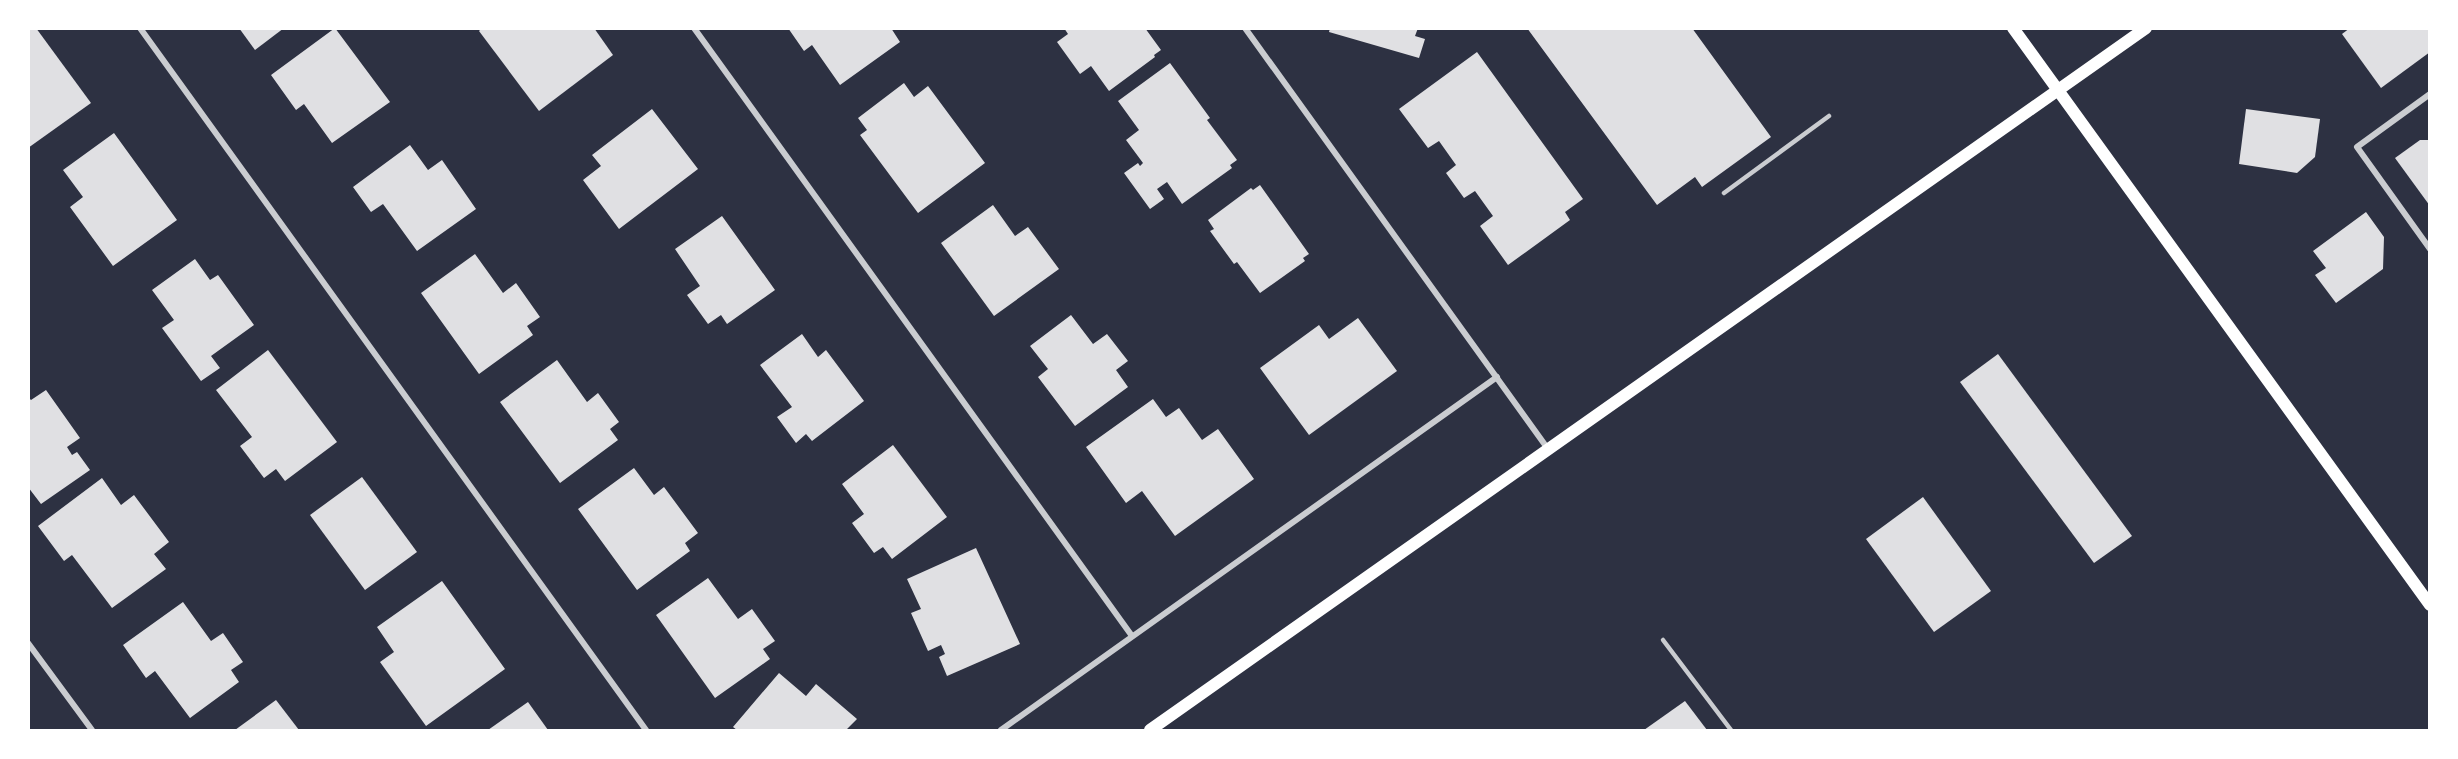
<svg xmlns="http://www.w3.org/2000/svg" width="2458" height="759" viewBox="0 0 2458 759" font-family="'Public Sans',sans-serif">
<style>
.building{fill:#e0e0e3}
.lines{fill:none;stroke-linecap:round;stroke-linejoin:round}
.service{stroke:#caccd0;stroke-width:4.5}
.minor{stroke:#caccd0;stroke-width:6}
.secondary{stroke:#fff;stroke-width:12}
</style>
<rect width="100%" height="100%" fill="#2d3142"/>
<g class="building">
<polygon points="32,28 36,28 91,103 28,148 28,31"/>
<polygon points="239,28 284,28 255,50"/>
<polygon points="335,28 390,102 332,143 304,104 296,110 271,75"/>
<polygon points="482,28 594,28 613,55 539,111 479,31"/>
<polygon points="788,28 891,28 900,42 840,85 812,45 804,51"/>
<polygon points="1064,28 1145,28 1161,50 1154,55 1155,57 1109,91 1091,66 1080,74 1057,42 1068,34"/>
<polygon points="1330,28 1418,28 1415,36 1425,39 1419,58 1329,32"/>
<polygon points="1527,28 1692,28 1771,137 1702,187 1695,177 1657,205"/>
<polygon points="2350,28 2430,28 2430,52 2381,88 2342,34"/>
<polygon points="1477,52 1583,199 1565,212 1570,220 1508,265 1480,226 1493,216 1475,191 1464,198 1446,173 1456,165 1439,141 1428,148 1399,109"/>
<polygon points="1170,63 1210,118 1207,120 1237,160 1230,165 1232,168 1182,204 1167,182 1157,189 1164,199 1150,209 1124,173 1138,163 1140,166 1143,163 1126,140 1139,130 1118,101"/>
<polygon points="904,83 914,97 928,86 985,163 918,213 860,135 867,130 858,118"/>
<polygon points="652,109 698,169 619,229 583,180 601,166 592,155"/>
<polygon points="2246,109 2320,119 2315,157 2297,173 2239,164"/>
<polygon points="114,133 177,220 113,266 70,207 83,197 63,170"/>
<polygon points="2420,140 2430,140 2430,206 2395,158"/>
<polygon points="410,145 428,170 442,160 476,209 417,251 383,204 371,212 353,187"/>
<polygon points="1260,185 1309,254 1303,258 1305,261 1260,293 1237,262 1234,264 1210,231 1214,229 1208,220 1251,188 1253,190"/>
<polygon points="993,205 1015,236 1028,227 1059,269 994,316 941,243"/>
<polygon points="2366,212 2384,237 2383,269 2336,303 2315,275 2326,268 2313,251"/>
<polygon points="722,216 775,290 727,324 721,315 708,324 687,295 700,286 675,249"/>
<polygon points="475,254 503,293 516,283 540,317 527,326 533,335 479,374 421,293"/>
<polygon points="195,259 210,280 218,275 254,325 211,356 220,368 201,381 162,328 174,320 152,290"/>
<polygon points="1071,315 1093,344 1107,334 1128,361 1116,370 1128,387 1075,426 1038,377 1048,369 1030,346"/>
<polygon points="1358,318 1397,371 1309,435 1260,368 1319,325 1329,339"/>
<polygon points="802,334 818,357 826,350 864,401 812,441 806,434 796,443 777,417 792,407 760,365"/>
<polygon points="268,350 337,442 285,481 276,469 264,478 240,446 252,437 216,390"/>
<polygon points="1998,354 2132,536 2094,563 1960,382"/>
<polygon points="557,360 587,402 598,393 619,422 610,429 618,440 560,483 500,402"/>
<polygon points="46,390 80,438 67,447 72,455 77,452 90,470 41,504 28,487 28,397 31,400"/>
<polygon points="1153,399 1166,417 1179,408 1202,440 1218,429 1254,479 1175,536 1142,491 1126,503 1086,447"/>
<polygon points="893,445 947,517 892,559 883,547 874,553 852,523 864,514 842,484"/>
<polygon points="634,468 654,495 664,487 698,533 685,543 690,551 637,590 578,509"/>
<polygon points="362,477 417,552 365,590 310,515"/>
<polygon points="102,478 121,505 134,495 169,542 154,554 166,569 112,608 72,555 64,561 38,526"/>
<polygon points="1923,497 1991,591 1934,632 1866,539"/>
<polygon points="976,548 1020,644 947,676 939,657 945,654 941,645 928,651 911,613 921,609 907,579"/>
<polygon points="708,578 738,619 752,609 775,641 763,649 770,659 715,698 656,615"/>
<polygon points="442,581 505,669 426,726 380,662 394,652 377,627"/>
<polygon points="183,602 211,641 223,633 243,662 231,670 239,682 190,718 155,671 146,678 123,645"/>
<polygon points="779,673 806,696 816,684 857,719 846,730 737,730 733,727"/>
<polygon points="276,700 299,730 235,730"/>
<polygon points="1685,701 1707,730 1644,730"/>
<polygon points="528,702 548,730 488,730"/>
</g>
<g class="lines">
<g class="service">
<polyline points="1724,193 1829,116"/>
<polyline points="1663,640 1731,730"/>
</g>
<g class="minor">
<polyline points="140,28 646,730"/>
<polyline points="694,28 1132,636"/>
<polyline points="1245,28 1548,449"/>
<polyline points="2430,94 2357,147 2430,249"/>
<polyline points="28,643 92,730"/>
<polyline points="1001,730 1497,377"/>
</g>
<g class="secondary">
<polyline points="2013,28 2430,605"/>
<polyline points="1150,730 2146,28"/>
</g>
</g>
<rect width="2458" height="759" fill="none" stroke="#ffffff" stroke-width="60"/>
</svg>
